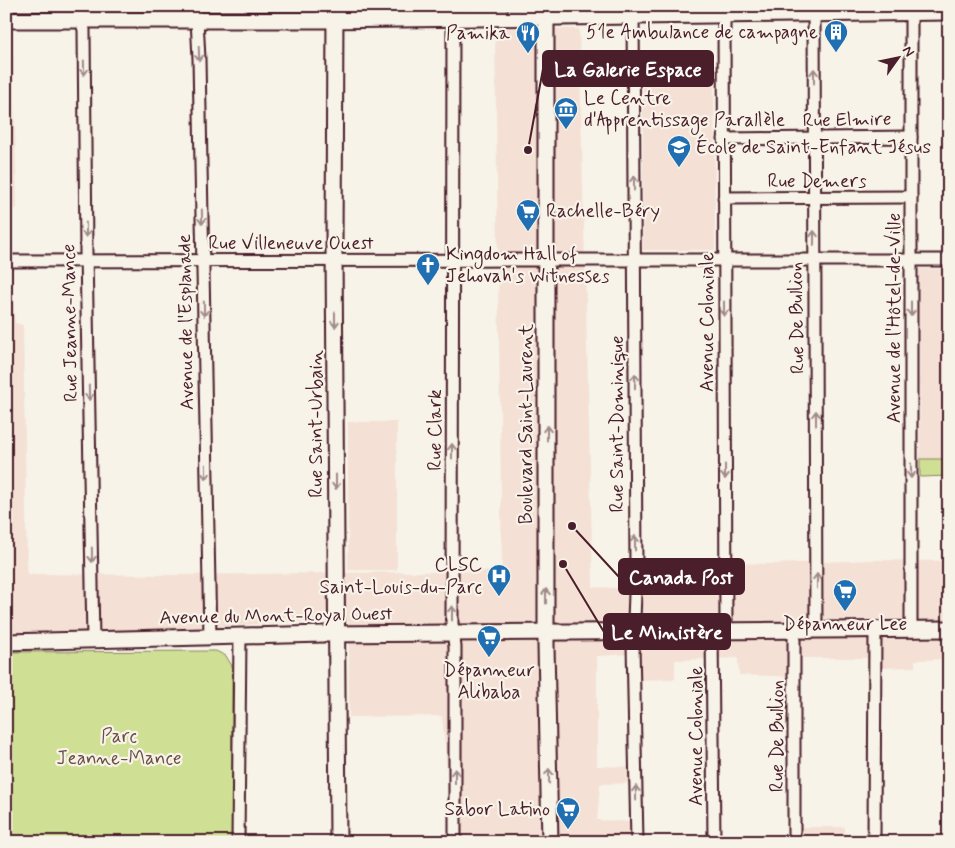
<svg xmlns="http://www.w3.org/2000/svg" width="955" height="848" viewBox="0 0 955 848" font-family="Mynerve,sans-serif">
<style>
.built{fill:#f4e0d4}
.green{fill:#cfe094;stroke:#8c8060}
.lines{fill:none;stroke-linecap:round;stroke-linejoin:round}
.street-casing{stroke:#4a1f2b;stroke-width:15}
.secondary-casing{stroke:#4a1f2b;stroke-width:19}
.street{stroke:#f7f3e8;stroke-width:11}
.secondary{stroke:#f7f3e8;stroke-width:15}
.oneway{stroke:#a0898a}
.labels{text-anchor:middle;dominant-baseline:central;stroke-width:4.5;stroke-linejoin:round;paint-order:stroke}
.poi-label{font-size:19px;fill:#4a1f2b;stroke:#f7f3e8;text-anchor:end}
.street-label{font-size:19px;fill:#4a1f2b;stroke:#f7f3e8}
.park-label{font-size:19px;fill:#6b4f45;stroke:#f7f3e8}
.leader{fill:none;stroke:#4a1f2b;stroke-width:2}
.callout-dot{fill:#4a1f2b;stroke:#f7f3e8;stroke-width:2}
.callout{fill:#4a1f2b;stroke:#4a1f2b;stroke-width:2}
.callout-label{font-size:20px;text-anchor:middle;font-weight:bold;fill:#fff}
</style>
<rect width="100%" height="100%" fill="#f7f3e8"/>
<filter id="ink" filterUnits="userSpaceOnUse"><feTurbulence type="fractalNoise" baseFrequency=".02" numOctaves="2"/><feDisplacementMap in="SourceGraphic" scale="10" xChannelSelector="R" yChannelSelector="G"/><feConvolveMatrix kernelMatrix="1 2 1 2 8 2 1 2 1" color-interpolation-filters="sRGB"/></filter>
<g filter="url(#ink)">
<g class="built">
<polygon points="6,6 12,6 17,208 6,214"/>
<polygon points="495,28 579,29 593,587 642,589 642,561 775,564 873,560 949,561 949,659 915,660 915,667 878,668 879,658 799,658 799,677 739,675 738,658 675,660 675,679 633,680 632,654 597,656 597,766 639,767 638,783 600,784 597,820 632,822 632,842 495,842 494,835 453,836 442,716 349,717 349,622 321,621 127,631 93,640 6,642 6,296 13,296 15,323 23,325 27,574 173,575 502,571"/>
<polygon points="714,83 715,250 643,250 643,86"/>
<polygon points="919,269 949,269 949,459 920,459"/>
<rect x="348" y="422" width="49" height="148"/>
<polygon points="794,827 845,827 844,842 794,842"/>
</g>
<g class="green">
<polygon points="920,459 949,459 949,476 920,477"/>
<polygon points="216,651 226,656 232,666 232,842 6,842 6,652"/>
</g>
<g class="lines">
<g class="street-casing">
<g id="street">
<polyline points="77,6 84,30 86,253 93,640"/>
<polyline points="193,6 197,19 199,59 210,638"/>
<polyline points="633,6 636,569 633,644 637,842"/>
<polyline points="814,6 816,630"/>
<polyline points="911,6 911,630"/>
<polyline points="724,14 726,630"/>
<polyline points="453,18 452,623 455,647 455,842"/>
<polyline points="724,139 911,137"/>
<polyline points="724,198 911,197"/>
<path d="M6,261C320,259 635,261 949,260"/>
<polyline points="712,630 714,842"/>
<polyline points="794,630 794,842"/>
<polyline points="238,842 240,636"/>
<polyline points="874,842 875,629"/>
</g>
</g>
<g class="secondary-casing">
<g id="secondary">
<polyline points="320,6 322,6"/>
<polyline points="335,6 334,250 338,842"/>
<polyline points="546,6 546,645 550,842"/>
<polyline points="6,20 322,20 949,12"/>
<polyline points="6,642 324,634 949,629"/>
</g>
</g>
<use href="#street" class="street"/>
<use href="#secondary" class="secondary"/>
</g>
<defs><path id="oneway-shaft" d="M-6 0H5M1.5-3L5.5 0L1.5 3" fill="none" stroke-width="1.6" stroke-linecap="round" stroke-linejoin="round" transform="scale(1.25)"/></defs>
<g class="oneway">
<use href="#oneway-shaft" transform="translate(199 54) rotate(88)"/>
<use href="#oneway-shaft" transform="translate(84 68) rotate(89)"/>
<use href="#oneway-shaft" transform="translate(814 76) rotate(-90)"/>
<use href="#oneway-shaft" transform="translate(634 183) rotate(-90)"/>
<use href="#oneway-shaft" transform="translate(202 217) rotate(89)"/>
<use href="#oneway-shaft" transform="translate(86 230) rotate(89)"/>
<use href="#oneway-shaft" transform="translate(814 238) rotate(-90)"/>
<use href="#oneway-shaft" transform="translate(204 309) rotate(89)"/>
<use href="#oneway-shaft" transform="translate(724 309) rotate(90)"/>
<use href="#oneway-shaft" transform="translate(911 309) rotate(90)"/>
<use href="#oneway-shaft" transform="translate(335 320) rotate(90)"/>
<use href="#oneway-shaft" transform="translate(635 381) rotate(-90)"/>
<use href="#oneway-shaft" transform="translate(89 393) rotate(89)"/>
<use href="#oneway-shaft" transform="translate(816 418) rotate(-90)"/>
<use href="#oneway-shaft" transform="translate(547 433) rotate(-90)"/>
<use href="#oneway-shaft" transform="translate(452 451) rotate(-90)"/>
<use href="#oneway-shaft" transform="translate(911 471) rotate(90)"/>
<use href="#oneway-shaft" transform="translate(206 472) rotate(89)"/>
<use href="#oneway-shaft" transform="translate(725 472) rotate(90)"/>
<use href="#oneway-shaft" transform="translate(336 482) rotate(90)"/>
<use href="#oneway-shaft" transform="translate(635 543) rotate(-90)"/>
<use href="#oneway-shaft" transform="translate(92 555) rotate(89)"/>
<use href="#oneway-shaft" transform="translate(817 581) rotate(-90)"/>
<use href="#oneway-shaft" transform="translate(546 596) rotate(-90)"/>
<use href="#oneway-shaft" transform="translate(452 613) rotate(-90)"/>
<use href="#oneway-shaft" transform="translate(455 776) rotate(-90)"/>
<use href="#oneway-shaft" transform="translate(549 776) rotate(-91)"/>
<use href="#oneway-shaft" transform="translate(636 793) rotate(-91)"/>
</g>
</g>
<defs>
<g id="building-pin" transform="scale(1.25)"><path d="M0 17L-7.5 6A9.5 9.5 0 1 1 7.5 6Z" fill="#1f6fb2" stroke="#f7f3e8"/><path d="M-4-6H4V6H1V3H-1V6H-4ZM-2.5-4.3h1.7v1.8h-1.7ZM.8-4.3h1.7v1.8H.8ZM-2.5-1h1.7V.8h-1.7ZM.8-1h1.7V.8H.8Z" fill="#fff"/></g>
<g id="restaurant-pin" transform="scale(1.25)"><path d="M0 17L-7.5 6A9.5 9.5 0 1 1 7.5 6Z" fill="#1f6fb2" stroke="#f7f3e8"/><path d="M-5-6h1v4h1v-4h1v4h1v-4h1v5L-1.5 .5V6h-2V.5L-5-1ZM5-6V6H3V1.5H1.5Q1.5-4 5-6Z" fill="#fff"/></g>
<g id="museum-pin" transform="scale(1.25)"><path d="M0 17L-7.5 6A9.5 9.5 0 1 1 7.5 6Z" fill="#1f6fb2" stroke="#f7f3e8"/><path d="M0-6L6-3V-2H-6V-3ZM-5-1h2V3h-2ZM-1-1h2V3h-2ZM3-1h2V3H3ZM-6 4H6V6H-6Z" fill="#fff"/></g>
<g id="school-pin" transform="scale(1.25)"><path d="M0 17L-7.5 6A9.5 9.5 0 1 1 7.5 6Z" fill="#1f6fb2" stroke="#f7f3e8"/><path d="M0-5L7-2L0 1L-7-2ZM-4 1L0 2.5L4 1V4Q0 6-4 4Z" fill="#fff"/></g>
<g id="supermarket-pin" transform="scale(1.25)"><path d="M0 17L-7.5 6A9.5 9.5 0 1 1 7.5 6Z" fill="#1f6fb2" stroke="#f7f3e8"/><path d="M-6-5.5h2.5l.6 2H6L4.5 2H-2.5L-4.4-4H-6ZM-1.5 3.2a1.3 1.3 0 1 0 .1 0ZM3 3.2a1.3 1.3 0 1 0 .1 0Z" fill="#fff"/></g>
<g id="church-pin" transform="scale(1.25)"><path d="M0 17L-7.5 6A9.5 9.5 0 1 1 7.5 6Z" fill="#1f6fb2" stroke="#f7f3e8"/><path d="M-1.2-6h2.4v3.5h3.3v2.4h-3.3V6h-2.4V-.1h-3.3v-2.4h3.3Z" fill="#fff"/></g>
<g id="hospital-pin" transform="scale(1.25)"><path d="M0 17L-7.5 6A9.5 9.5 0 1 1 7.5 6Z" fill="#1f6fb2" stroke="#f7f3e8"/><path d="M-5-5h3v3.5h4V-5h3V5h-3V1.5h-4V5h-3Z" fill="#fff"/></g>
</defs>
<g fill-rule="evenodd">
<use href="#building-pin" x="836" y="32"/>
<use href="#restaurant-pin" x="528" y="33"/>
<use href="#museum-pin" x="566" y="109"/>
<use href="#school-pin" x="679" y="147"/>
<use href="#supermarket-pin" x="528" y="211"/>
<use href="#church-pin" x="428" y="265"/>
<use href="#hospital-pin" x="499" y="576"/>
<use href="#supermarket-pin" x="845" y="591"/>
<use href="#supermarket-pin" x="489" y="637"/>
<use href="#supermarket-pin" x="568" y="809"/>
</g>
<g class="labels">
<g class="poi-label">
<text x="818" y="32">51e Ambulance de campagne</text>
<text x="510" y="33">Pamika</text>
<text x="584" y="98" text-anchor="start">Le Centre<tspan x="584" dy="22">d'Apprentissage Parallèle</tspan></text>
<text x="696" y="147" text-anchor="start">École de Saint-Enfant Jésus</text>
<text x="546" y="211" text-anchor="start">Rachelle-Béry</text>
<text x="446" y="254" text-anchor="start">Kingdom Hall of<tspan x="446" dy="22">Jehovah's Witnesses</tspan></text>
<text x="482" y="565">CLSC<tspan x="482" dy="22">Saint-Louis-du-Parc</tspan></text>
<text x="845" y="624" text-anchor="middle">Dépanneur Lee</text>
<text x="489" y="670" text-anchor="middle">Dépanneur<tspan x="489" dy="22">Alibaba</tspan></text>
<text x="550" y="809">Sabor Latino</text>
</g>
<g class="street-label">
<text transform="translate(847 120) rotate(-1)">Rue Elmire</text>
<text x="817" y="181">Rue Demers</text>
<text x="291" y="243">Rue Villeneuve Ouest</text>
<text transform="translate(797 318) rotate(-91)">Rue De Bullion</text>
<text transform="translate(894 318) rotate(-90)">Avenue de l'Hôtel-de-Ville</text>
<text transform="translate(186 322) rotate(-91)">Avenue de l'Esplanade</text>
<text transform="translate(707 322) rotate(-90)">Avenue Coloniale</text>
<text transform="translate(70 323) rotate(-91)">Rue Jeanne-Mance</text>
<text transform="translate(316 424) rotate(-90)">Rue Saint-Urbain</text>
<text transform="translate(526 424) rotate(-90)">Boulevard Saint-Laurent</text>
<text transform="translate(617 424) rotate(-90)">Rue Saint-Dominique</text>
<text transform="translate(435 430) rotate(-90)">Rue Clark</text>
<text transform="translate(276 616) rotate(-1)">Avenue du Mont-Royal Ouest</text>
<text transform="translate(696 736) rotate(-90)">Avenue Coloniale</text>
<text transform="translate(777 736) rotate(-90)">Rue De Bullion</text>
</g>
<g class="park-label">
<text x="119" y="736">Parc<tspan x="119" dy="22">Jeanne-Mance</tspan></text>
</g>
</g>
<path class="leader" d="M528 150L543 69M572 526L619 577M563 564L604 632"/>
<g class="callout-dot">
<circle cx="528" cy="150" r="5"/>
<circle cx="572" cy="526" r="5"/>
<circle cx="563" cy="564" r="5"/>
</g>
<g class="callout">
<rect x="543" y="51" width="170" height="35" rx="5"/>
<rect x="619" y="559" width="125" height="35" rx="5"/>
<rect x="604" y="614" width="126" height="35" rx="5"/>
</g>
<g class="callout-label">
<text x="628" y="76">La Galerie Espace</text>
<text x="681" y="584">Canada Post</text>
<text x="667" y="639">Le Ministère</text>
</g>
<rect width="955" height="848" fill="none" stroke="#f7f3e8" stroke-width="25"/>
<rect x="12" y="12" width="930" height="823" fill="none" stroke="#4a1f2b" stroke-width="2" filter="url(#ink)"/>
<g transform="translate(898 58) rotate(57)" stroke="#f7f3e8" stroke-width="4" paint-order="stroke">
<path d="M0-4L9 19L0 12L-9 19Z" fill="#4a1f2b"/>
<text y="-8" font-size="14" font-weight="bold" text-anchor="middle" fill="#4a1f2b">N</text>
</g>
</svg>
